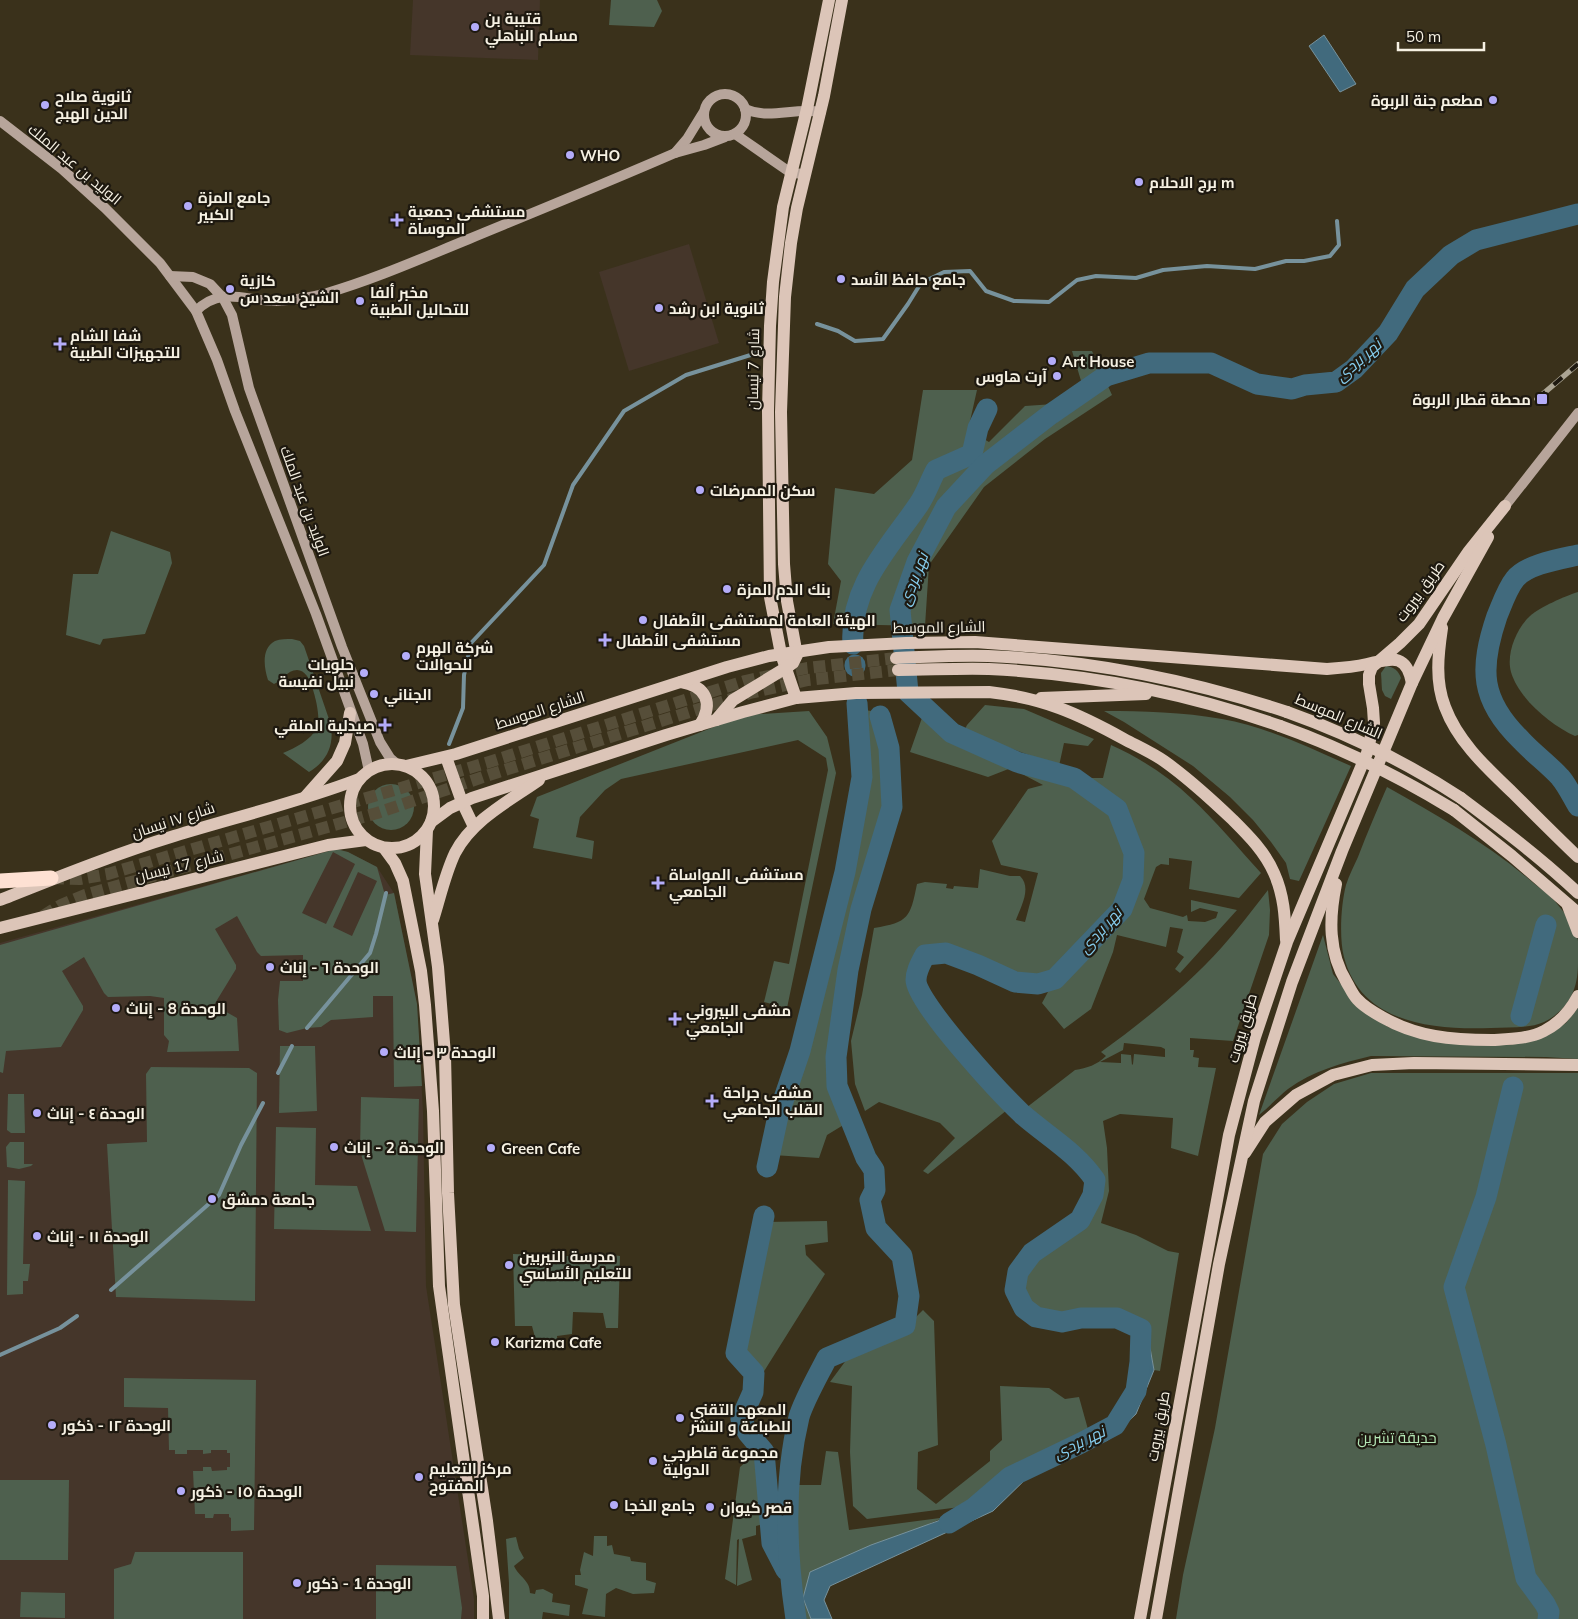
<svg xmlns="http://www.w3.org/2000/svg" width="1578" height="1619" viewBox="0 0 1578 1619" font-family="Mulish,Cairo,sans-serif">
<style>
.education{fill:#45362a}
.green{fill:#4e604e;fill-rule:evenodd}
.water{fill:#416a7d;stroke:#77929c}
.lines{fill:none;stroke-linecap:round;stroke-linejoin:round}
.stream{stroke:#77929c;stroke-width:4}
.river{stroke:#416a7d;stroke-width:21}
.primary-tunnel{stroke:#564e39;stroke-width:12;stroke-dasharray:12 6;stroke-linecap:butt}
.secondary{stroke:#b7a59b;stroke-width:10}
.primary{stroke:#dcc5b8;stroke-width:12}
.highway{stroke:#fee1d3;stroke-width:15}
.rail-casing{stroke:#aba493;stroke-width:5.5}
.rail{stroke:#1e1910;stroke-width:4;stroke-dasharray:11;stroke-linecap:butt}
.primary-bridge{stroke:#dcc5b8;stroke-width:12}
.poi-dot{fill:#b4acf9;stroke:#1e1910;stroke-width:2}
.labels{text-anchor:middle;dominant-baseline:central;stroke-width:4.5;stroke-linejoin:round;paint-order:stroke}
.poi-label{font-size:15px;font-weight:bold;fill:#f6f1e3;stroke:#1e1910;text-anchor:start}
.street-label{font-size:15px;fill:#f6f1e3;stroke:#1e1910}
.park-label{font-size:15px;fill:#b5e8b6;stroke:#1e1910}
.water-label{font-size:16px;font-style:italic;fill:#85cced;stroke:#1e1910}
</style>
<rect width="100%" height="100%" fill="#3a311b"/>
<g class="education">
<polygon points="413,0 540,0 538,60 410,55"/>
<polygon points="689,244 719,343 629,371 599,272"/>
<polygon points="336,849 348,852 377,867 394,893 417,1004 423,1112 426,1286 474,1599 474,1619 0,1619 0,943"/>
</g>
<g class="green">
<polygon points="611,0 657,0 662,11 654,27 609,25"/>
<polygon points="1072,351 1092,351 1112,395 1045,439 984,487 929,565 925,626 833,624 841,581 828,564 835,488 874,494 912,460 923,390 977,390 968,430 989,442 1025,406 1054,404 1082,384"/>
<polygon points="111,531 170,552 172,563 145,634 103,639 100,645 66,635 73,574 98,574"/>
<path d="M1578,592V735L1575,736C1551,725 1519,699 1511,672C1506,654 1516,629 1530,616C1540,607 1565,596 1578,592Z"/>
<path d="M292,639L300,641L304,646L331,725C334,746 327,761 309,772L283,753C295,748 311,740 317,728C322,718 313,684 307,676C304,672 301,670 297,670C287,670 282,681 274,684L268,680C264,668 261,648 275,641C280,639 287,639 292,639Z"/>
<path d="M1386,666C1394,667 1398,670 1401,678L1391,699L1385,696L1382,690L1381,673Z"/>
<polygon points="985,705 1024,709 1094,739 1088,746 1064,743 1059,766 964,731 967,725"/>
<polygon points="865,710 871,711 888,748 889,807 860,903 834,1055 836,1090 850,1121 827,1135 819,1158 773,1155 805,1052 850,875 866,776"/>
<polygon points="809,711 827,737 836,773 787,1008 764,1002 774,961 789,964 828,770 826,758 798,740 621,779 605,790 580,817 576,837 594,841 592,859 533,848 539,819 530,816 537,797 744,715"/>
<path d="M1104,711C1143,711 1183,712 1222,719C1267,727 1310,748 1351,766L1299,881L1290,879L1286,863L1271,842L1253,820L1230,797L1193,766L1124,722Z"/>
<path d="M923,715L948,737L1017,766L1040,773L1059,781L1074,778H1103L1111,745C1140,758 1168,776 1191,798C1216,821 1238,848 1261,873L1239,898L1189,889L1192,861L1169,858V865L1161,864L1156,867L1144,899L1150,908L1183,917L1187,915L1188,921L1205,922L1216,918L1218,912L1200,908L1191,912V900L1237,910L1180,973L1175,969L1184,957L1177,952L1183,929L1170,927L1166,947L1117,935L1113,952L1091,1009L1064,1029L1042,1003L1055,979L1053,976C1040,980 1030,982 1016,979C989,971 943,931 916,958C911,964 908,976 906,983L921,1009L1007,1110L928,1174L923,1171L955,1138L940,1123L879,1102L865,1111L855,1084L851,1041L862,995L874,928C909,922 910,918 917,884L925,882L947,884L946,888L953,889L954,886L978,888L980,869L1010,876H1020C1032,888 1021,906 1016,920L1025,922L1038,873L1001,865L992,841L1028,789L1043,785L1011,768L988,777L910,752Z"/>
<circle cx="391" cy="807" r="23"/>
<path d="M1387,787C1437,815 1486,843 1530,880C1539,888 1551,895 1558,905C1566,914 1577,929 1578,941C1578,949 1578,957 1578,964C1578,990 1568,1010 1544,1022C1528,1029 1508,1027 1491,1028C1434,1030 1361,1024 1344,957C1339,938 1341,904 1346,885C1349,875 1354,866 1358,857C1367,833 1377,810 1387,787Z"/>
<path d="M336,849L348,852L377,867L385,895L394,893L417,1004L422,1086L394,1087L393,996H373V1017L331,1020L321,1027L307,1028L287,1033L279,1030L278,1000L280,981H303V955L261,956L257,952L237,916L215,929L236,965V969L214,1005L237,1018L239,1051L167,1052L169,1041L164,1035V998L150,996L108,997L104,993L84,957L62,971L83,1006V1010L61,1047L6,1051L3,1073L0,1072V945ZM333,852L355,864L326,924L302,913ZM358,872L377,881L352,936L333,927Z"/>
<path d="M1268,890L1270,910L1269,935L1233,1041L1190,1038V1050H1194L1193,1057L1199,1058L1198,1067L1216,1068L1198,1156L1171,1148L1173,1118L1120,1114L1103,1121L1107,1148L1109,1191L1101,1223L1136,1235L1168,1251L1179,1253L1160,1371L1154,1370L1147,1331L1117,1318H1081L1062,1322L1036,1317L1024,1308L1015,1290L1018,1272L1032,1253L1080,1220H1084L1099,1180V1168L1087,1162L1022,1111L1075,1070C1087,1068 1097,1065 1106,1056L1101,1052C1144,1021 1187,986 1222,947C1238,929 1253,909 1268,890ZM1124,1043L1161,1047L1165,1049V1057L1134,1054L1133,1064L1132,1065L1131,1055L1121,1054V1063L1100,1062L1123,1050Z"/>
<path d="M1323,935L1333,974L1357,1004L1388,1027L1428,1039L1472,1045H1510L1541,1038L1566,1023L1578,1008V1059L1546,1057L1371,1056C1342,1063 1312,1071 1288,1089C1278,1097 1269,1107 1259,1115Z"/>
<polygon points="280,1046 315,1046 317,1111 279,1113"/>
<polygon points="151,1067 249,1068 257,1073 255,1301 116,1297 107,1144 147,1142 146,1074"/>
<polygon points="1371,1073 1578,1073 1578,1619 1176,1619 1183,1575 1215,1428 1263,1154 1282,1124 1307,1102 1334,1084"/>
<polygon points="8,1094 24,1094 25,1133 11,1133 7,1130"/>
<polygon points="361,1097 419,1099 416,1232 385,1231 360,1151"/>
<polygon points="276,1127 316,1128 315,1185 357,1186 371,1231 274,1229"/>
<polygon points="10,1142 24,1142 24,1164 33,1164 31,1166 19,1169 7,1167 6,1147"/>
<polygon points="8,1180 25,1181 23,1264 30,1264 28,1281 23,1281 23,1294 7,1295"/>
<polygon points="827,1221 828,1242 805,1245 806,1255 825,1274 756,1384 756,1371 739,1352 765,1222"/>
<polygon points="595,1253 620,1256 618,1328 606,1328 603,1313 573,1312 572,1334 557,1336 558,1346 538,1349 532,1326 515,1326 513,1254 594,1257"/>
<polygon points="923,1310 934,1321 938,1445 918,1452 917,1489 936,1504 990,1461 990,1451 1002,1440 1000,1386 1049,1388 1065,1399 1079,1397 1089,1433 1007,1474 965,1509 960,1507 867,1519 853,1506 850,1452 852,1386 830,1382 847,1359 906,1327"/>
<polygon points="124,1378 256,1380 254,1530 231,1531 231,1518 229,1517 229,1514 214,1514 213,1518 205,1518 205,1514 195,1514 193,1471 203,1471 203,1467 211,1467 212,1471 227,1470 227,1467 230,1467 230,1453 227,1453 227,1450 211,1450 211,1453 203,1454 203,1450 187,1450 187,1454 175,1454 175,1450 169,1450 168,1408 124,1407"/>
<polygon points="757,1447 761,1454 765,1520 763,1524 756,1526 756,1535 742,1539 752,1580 737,1586 739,1539 737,1540 736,1585 725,1579 740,1467 748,1460"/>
<path d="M826,1451L838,1452L849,1530L940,1518H943L931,1523L803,1598L811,1619H801C793,1579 792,1526 794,1485H821Z"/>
<polygon points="0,1480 69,1480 68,1560 0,1560"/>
<polygon points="594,1536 607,1536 607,1546 612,1545 614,1554 630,1557 631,1561 646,1563 646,1580 656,1583 654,1593 633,1594 616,1588 606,1594 605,1617 582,1614 588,1589 575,1585 575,1575 581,1575 580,1570 584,1552 593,1556"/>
<path d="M516,1537L519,1549L524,1558L514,1566C519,1577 530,1580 530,1593L535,1594L536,1590L543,1589L553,1594L552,1602L570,1605L569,1616L543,1612L542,1619H509V1583L506,1539Z"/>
<polygon points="135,1552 243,1552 243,1619 114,1619 114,1569 131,1564"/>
<polygon points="376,1565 456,1566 462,1608 461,1619 376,1619"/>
<polygon points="21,1592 65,1593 65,1618 20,1617"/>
</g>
<g class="water">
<polygon points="1324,35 1356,84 1340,92 1309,46"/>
<polygon points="1117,1318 1147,1331 1154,1370 1136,1414 1108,1440 1032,1473 993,1511 830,1586 824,1600 832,1619 811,1619 803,1598 810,1572 871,1545 974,1508 1010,1477 1081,1443 1115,1425 1136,1391 1140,1362 1141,1330"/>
</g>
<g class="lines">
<g class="stream">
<polyline points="817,324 838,331 855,341 883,339 908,304 921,283 944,272 970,271 986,291 1014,301 1049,302 1077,280 1096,276 1136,278 1163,270 1207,266 1255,269 1286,261 1304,261 1330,256 1339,245 1337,221"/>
<polyline points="449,744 463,708 464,675 471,643 544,565 573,485 624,411 686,375 757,353"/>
<polyline points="307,1028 370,953 376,934 386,893"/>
<polyline points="278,1073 292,1046"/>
<polyline points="111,1290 219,1195 241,1145 263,1103"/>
<polyline points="0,1355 60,1328 77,1316"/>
</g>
<g class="river">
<path d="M1578,555C1560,559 1527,564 1515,579C1507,589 1502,604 1497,616C1479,669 1480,700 1521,740C1533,753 1548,764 1560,777C1567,785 1572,796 1578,806"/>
<path d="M853,644C849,587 889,548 919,504C926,494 930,481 936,470L972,454L978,428L987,409"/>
<polyline points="855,666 855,665"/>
<polyline points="1521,1016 1546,925"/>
<polyline points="1513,1087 1486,1197 1454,1287 1496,1445 1526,1578 1545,1604 1549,1612 1548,1619"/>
<polyline points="767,1167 778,1116 800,1051 845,872 862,777 857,703"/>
<polyline points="764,1216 736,1353 754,1373 753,1392 741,1419 748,1433 764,1452 772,1543 786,1570"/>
<path d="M949,1523L974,1508L1010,1477L1081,1443L1115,1425L1136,1391L1140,1362L1141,1329L1117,1318H1081L1062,1322L1036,1317L1024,1308L1015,1290L1018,1272L1032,1253L1080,1220L1093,1195L1095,1180C1076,1152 1047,1136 1022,1114C1002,1095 916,1003 916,980C916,971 921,963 925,955L946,953L978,965L1015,982L1038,984L1055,979L1122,909L1133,880L1134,853L1117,809L1074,778L1017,762L952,733L908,692L900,610L917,562L946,507L985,465L1051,414L1106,376L1149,363H1211L1257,384L1292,389L1305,385L1336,382L1354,369L1388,333L1415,289L1451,255L1476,240L1578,214"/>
<path d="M796,1619C786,1553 783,1483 799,1417C804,1400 819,1374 827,1358L905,1325L909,1296L902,1256L876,1228L870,1200L875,1190L874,1170L866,1158L837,1086L836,1057L848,970L861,909L892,807L889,748L880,716"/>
</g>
<g class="primary-tunnel">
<polyline points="52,878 80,879 108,874 486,763 745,681 807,668 896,658"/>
<polyline points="43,916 61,905 85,895 377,813 489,775 750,693 808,680 898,670"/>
</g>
<g class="secondary">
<circle cx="725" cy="115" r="21"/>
<path d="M745,109C770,120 794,107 821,112"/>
<polyline points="0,121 62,169 105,208 160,263 196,311 217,360 235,411 316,614 363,744 369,771"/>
<polyline points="735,134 791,173 805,174"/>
<polyline points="675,153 687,139 703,113"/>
<polyline points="170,276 193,277 210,284 223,298 232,315 249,388 342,647 380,742 390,758 397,764"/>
<path d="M196,311C222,285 247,302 278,301C294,300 312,297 327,293C375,279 422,258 469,239C537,211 606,183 675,153L704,145L725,137"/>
<polyline points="1505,506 1578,413"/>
</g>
<g class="primary">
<path d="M1442,628C1438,655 1435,681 1445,707C1458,742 1487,768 1513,793C1535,815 1556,836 1578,857"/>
<path d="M896,658C927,657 957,655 988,656C1090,660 1190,680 1287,712"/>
<path d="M898,670C928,670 959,668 989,669C1088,674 1187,693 1280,726"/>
<path d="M681,682C706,686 714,703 700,725"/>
<polyline points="796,698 781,654 770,597 768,411 770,326 773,282 783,207 807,109 829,0"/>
<polyline points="1041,698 1146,694"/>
<polyline points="716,720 733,700 789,666 793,663 797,655 787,601 784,564 781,412 785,297 791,243 797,208 824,96 842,0"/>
<polyline points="446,757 462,802 474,827"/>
<circle cx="392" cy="806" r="42"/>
<path d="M406,766L456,754L727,667L769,656L829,647L906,643L975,642L1327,669C1341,668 1354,667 1367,664C1391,659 1406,652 1412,683"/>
<polyline points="306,796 337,761 345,743 350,713"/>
<path d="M1461,798C1501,828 1541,858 1578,893"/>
<polyline points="1454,810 1512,856 1578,913"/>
<path d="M431,822L450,808L472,798L666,735L743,712L796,698L856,693L989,692C1043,698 1077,713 1124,739C1137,746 1151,752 1164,761C1188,778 1211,799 1233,820C1249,836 1265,852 1274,873C1284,895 1285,917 1286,940"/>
<polyline points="427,830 425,874 438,967 445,1055 448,1193 454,1305 487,1521 499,1619"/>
<polyline points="384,848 395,863 403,881 421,971 425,1005 433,1111 439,1286 483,1596 483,1619"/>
<path d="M1336,884C1329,918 1328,952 1347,983C1350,988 1353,995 1357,999C1364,1007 1373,1012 1382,1017C1417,1037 1451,1040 1492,1040C1508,1039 1529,1039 1544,1031C1560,1023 1570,1011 1578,996"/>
<path d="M0,900C58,877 115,854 174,836C236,817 299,802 359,779"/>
<polyline points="1568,906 1578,932"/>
<path d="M433,920C440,898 445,874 455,853C472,820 509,801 539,780"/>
<polyline points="0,928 328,845 366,840"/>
<polyline points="1245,1153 1265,1122 1296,1095 1333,1075 1372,1065 1414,1063 1578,1065"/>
<polyline points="1140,1619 1229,1135 1255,1037 1287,942 1367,753 1374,723 1373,708 1369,684 1369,675 1372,667 1400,643 1419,624 1469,551 1505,506"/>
<polyline points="1156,1619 1219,1264 1254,1101 1292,982 1342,851 1412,683 1443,618 1488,537"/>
</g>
<polyline class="highway" points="0,881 51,878"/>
<g class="rail-casing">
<polyline id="rail" points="1537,399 1578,364"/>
</g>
<use href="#rail" class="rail"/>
<g class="primary-bridge">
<path d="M1287,712C1349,734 1406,762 1461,798"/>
<path d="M1280,726C1342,748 1398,776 1454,810"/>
</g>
</g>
<g class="poi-dot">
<circle cx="475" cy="27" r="5"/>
<circle cx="1493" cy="100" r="5"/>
<circle cx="45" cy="105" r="5"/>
<circle cx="570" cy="155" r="5"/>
<circle cx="1139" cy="182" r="5"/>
<circle cx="188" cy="206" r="5"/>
<path d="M394.5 212.5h5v5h5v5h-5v5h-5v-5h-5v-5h5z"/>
<circle cx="841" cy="279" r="5"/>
<circle cx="230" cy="289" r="5"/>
<circle cx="360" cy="301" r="5"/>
<circle cx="659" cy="308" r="5"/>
<path d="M57.5 336.5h5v5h5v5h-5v5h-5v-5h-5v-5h5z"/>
<circle cx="1052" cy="361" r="5"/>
<circle cx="1057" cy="376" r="5"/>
<rect x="1536" y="393" width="12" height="12" rx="2.5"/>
<circle cx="700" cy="490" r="5"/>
<circle cx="727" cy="589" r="5"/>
<circle cx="643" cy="620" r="5"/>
<path d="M602.5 632.5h5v5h5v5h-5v5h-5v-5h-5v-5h5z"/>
<circle cx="406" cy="656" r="5"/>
<circle cx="364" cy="673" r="5"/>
<circle cx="374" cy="694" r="5"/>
<path d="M382.5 717.5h5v5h5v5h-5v5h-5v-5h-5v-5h5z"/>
<path d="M655.5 875.5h5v5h5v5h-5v5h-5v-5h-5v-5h5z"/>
<circle cx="270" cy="967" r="5"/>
<circle cx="116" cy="1008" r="5"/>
<path d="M672.5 1011.5h5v5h5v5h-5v5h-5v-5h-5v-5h5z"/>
<circle cx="384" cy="1052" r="5"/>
<path d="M709.5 1093.5h5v5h5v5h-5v5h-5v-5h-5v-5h5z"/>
<circle cx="37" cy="1113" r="5"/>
<circle cx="334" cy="1147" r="5"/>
<circle cx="491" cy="1148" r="5"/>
<circle cx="212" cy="1199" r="5"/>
<circle cx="37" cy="1236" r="5"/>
<circle cx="509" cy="1265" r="5"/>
<circle cx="495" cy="1342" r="5"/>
<circle cx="680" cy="1418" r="5"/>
<circle cx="52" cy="1425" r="5"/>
<circle cx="653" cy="1461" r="5"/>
<circle cx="419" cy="1477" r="5"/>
<circle cx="181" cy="1491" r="5"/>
<circle cx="614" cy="1505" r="5"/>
<circle cx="710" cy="1507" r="5"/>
<circle cx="297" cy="1583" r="5"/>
</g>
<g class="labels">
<g class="poi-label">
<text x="485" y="18">قتيبة بن<tspan x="485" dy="17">مسلم الباهلي</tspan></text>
<text x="55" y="96">ثانوية صلاح<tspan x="55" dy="17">الدين الهبج</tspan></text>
<text x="1483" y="100" text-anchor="end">مطعم جنة الربوة</text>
<text x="580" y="155">WHO</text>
<text x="1149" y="182">برج الاحلام m</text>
<text x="198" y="197">جامع المزة<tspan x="198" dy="17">الكبير</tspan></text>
<text x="408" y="211">مستشفى جمعية<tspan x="408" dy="17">الموساة</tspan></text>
<text x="851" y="279">جامع حافظ الأسد</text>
<text x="240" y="280">كازية<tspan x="240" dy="17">الشيخ سعد س</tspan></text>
<text x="370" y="292">مخبر ألفا<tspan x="370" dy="17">للتحاليل الطبية</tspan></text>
<text x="669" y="308">ثانوية ابن رشد</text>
<text x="70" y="335">شفا الشام<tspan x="70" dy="17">للتجهيزات الطبية</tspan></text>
<text x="1062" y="361">Art House</text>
<text x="1047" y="376" text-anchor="end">آرت هاوس</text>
<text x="1531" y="399" text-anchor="end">محطة قطار الربوة</text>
<text x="710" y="490">سكن الممرضات</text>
<text x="737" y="589">بنك الدم المزة</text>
<text x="653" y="620">الهيئة العامة لمستشفى الأطفال</text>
<text x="616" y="640">مستشفى الأطفال</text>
<text x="416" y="647">شركة الهرم<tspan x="416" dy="17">للحوالات</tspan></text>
<text x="354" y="664" text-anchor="end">حلويات<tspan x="354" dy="17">نبيل نفيسة</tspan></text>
<text x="384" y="694">الجناني</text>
<text x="375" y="725" text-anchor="end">صيدلية الملقي</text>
<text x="669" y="874">مستشفى المواساة<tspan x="669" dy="17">الجامعي</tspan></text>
<text x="280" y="967">الوحدة ٦ - إناث</text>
<text x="126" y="1008">الوحدة 8 - إناث</text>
<text x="686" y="1010">مشفى البيروني<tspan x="686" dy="17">الجامعي</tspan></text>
<text x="394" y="1052">الوحدة ٣ - إناث</text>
<text x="723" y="1092">مشفى جراحة<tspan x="723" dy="17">القلب الجامعي</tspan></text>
<text x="47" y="1113">الوحدة ٤ - إناث</text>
<text x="344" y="1147">الوحدة 2 - إناث</text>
<text x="501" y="1148">Green Cafe</text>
<text x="222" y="1199">جامعة دمشق</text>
<text x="47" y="1236">الوحدة ١١ - إناث</text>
<text x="519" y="1256">مدرسة النيربين<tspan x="519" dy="17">للتعليم الأساسي</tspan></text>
<text x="505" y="1342">Karizma Cafe</text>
<text x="690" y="1409">المعهد التقني<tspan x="690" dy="17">للطباعة و النشر</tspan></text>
<text x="62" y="1425">الوحدة ١٢ - ذكور</text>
<text x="663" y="1452">مجموعة قاطرجي<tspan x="663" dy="17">الدولية</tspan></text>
<text x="429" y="1468">مركز التعليم<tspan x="429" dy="17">المفتوح</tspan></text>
<text x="191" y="1491">الوحدة ١٥ - ذكور</text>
<text x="624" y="1505">جامع الخجا</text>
<text x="720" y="1507">قصر كيوان</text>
<text x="307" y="1583">الوحدة 1 - ذكور</text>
</g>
<g class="street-label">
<text transform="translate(75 164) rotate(40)">الوليد بن عبد الملك</text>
<text transform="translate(753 369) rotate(-89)">شارع 7 نيسان</text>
<text transform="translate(305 501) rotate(70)">الوليد بن عبد الملك</text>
<text transform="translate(1420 591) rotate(-54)">طريق بيروت</text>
<text transform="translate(939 627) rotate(-1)">الشارع الموسط</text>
<text transform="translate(540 710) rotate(-18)">الشارع الموسط</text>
<text transform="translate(1339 716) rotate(23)">الشارع الموسط</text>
<text transform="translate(173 820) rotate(-18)">شارع ١٧ نيسان</text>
<text transform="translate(179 866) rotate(-14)">شارع 17 نيسان</text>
<text transform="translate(1242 1028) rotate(-74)">طريق بيروت</text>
<text transform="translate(1158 1426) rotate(-80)">طريق بيروت</text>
</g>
<g class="park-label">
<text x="1397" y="1437">حديقة تشرين</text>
</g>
<g class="water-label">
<text transform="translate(1358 360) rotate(-41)">نهر بردى</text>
<text transform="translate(913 579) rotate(-69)">نهر بردى</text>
<text transform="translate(1100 930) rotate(-48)">نهر بردى</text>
<text transform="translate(1079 1442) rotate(-26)">نهر بردى</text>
</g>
</g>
<path d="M1398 42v8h86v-8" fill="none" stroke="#f6f1e3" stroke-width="2.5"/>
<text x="1406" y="42" font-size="15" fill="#f6f1e3" stroke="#1e1910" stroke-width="4" paint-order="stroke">50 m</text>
</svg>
